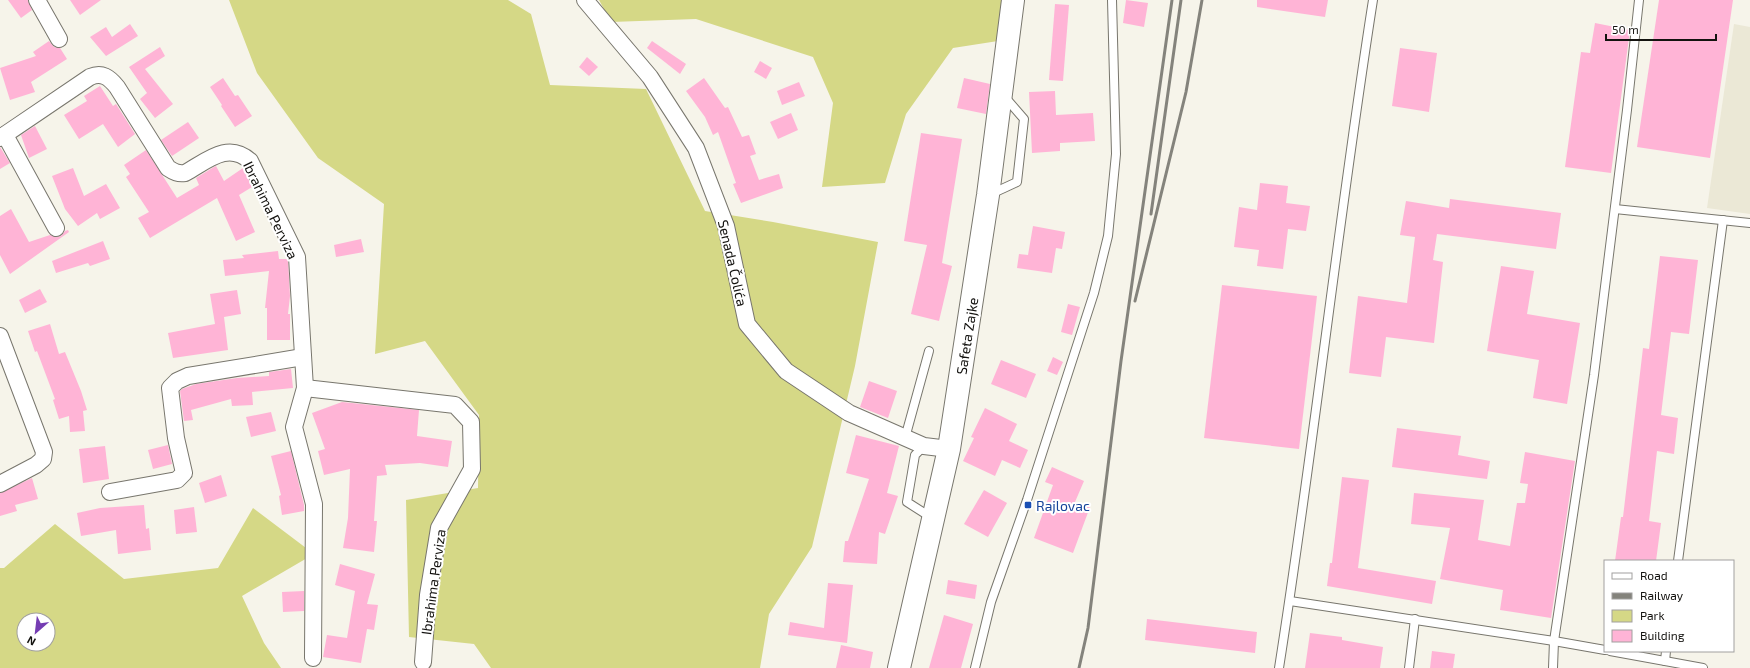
<svg xmlns="http://www.w3.org/2000/svg" width="1750" height="668" viewBox="0 0 1750 668" font-family="'Exo 2',sans-serif">
<style>
.built{fill:#ebe8d6}
.green{fill:#d5d886;fill-rule:evenodd}
.building{fill:#ffb4d6}
.lines{fill:none;stroke-linecap:round;stroke-linejoin:round}
.service-casing{stroke:#78766d;stroke-width:10}
.minor-casing{stroke:#78766d;stroke-width:18}
.primary-casing{stroke:#78766d;stroke-width:24}
.service{stroke:#fff;stroke-width:8}
.minor{stroke:#fff;stroke-width:16}
.primary{stroke:#fff;stroke-width:22}
.rail{stroke:#84837c;stroke-width:3}
.transit-dot{fill:#1a4fb4;stroke:#fff;stroke-width:1.5}
.labels{text-anchor:middle;dominant-baseline:central;stroke-width:4;stroke-linejoin:round;paint-order:stroke}
.street-label{font-size:14px;fill:#13120f;stroke:#fff}
.transit-label{font-size:14px;fill:#164399;stroke:#fff;text-anchor:start}
</style>
<rect width="100%" height="100%" fill="#f6f4ea"/>
<polygon class="built" points="1734,24 1750,27 1750,214 1707,208"/>
<g class="green">
<polygon points="229,0 508,0 531,14 550,85 646,89 705,211 773,222 878,242 855,366 812,547 769,614 760,668 491,668 474,644 409,637 406,500 478,488 479,415 425,341 375,354 384,204 318,158 257,73"/>
<polygon points="599,0 1002,0 998,41 953,48 906,114 885,183 822,187 833,103 813,57 696,19 611,22"/>
<path d="M253,508L314,554L242,596L264,643L281,668H0V568H4L55,524L124,579L218,568ZM24,620H48V644H24Z"/>
</g>
<g class="building">
<polygon points="8,0 28,0 32,10 21,18"/>
<polygon points="70,0 101,0 80,15"/>
<polygon points="1126,0 1148,3 1144,27 1123,23"/>
<polygon points="1257,0 1328,0 1325,17 1257,7"/>
<polygon points="1659,0 1733,0 1710,158 1637,147"/>
<polygon points="1055,4 1069,5 1063,81 1049,80"/>
<polygon points="1595,23 1630,30 1611,173 1565,167 1581,52 1590,53"/>
<polygon points="130,24 138,36 106,56 90,37 106,27 112,37"/>
<polygon points="49,41 54,47 60,48 67,59 31,82 35,92 10,100 0,68 36,56 33,52"/>
<polygon points="652,41 686,64 680,74 647,48"/>
<polygon points="160,47 165,56 145,69 173,104 155,118 140,99 147,93 129,67"/>
<polygon points="1400,48 1437,53 1429,112 1392,106"/>
<polygon points="587,57 598,67 589,76 579,67"/>
<polygon points="760,61 772,68 766,79 754,72"/>
<polygon points="223,78 235,96 238,95 252,116 235,127 221,106 222,105 210,87"/>
<polygon points="704,78 725,108 728,107 742,137 749,135 756,154 750,156 759,180 779,174 783,188 741,203 733,184 736,183 718,132 713,135 705,117 686,91"/>
<polygon points="964,78 990,84 986,114 957,108"/>
<polygon points="799,82 805,96 782,105 777,91"/>
<polygon points="100,86 113,106 116,104 135,134 118,147 103,124 79,139 64,115 87,101 84,96"/>
<polygon points="1055,91 1056,115 1093,113 1095,141 1060,143 1060,151 1032,153 1029,92"/>
<polygon points="791,113 798,130 778,139 770,122"/>
<polygon points="188,122 199,138 172,156 161,140"/>
<polygon points="35,126 47,149 29,158 21,135"/>
<polygon points="921,133 962,139 942,263 952,266 939,321 911,314 927,245 904,241"/>
<polygon points="0,147 10,163 0,169"/>
<polygon points="146,150 177,198 199,185 196,178 214,167 216,166 224,181 243,168 252,187 239,195 255,232 236,241 217,198 150,238 138,218 149,212 126,177 130,174 124,165"/>
<polygon points="73,168 84,196 106,184 120,208 100,219 97,213 78,226 65,209 52,176"/>
<polygon points="1260,183 1288,186 1286,203 1310,206 1306,231 1288,229 1283,269 1257,266 1259,250 1234,247 1239,207 1257,210"/>
<polygon points="1450,199 1561,213 1556,249 1437,234 1433,260 1443,262 1434,343 1386,337 1381,377 1349,373 1358,296 1407,303 1415,237 1400,235 1406,201 1449,208"/>
<polygon points="11,209 29,242 50,235 56,237 61,236 65,231 68,230 69,232 10,274 0,255 0,216"/>
<polygon points="1033,226 1065,232 1062,249 1056,248 1052,273 1017,268 1019,254 1028,255"/>
<polygon points="361,239 364,252 336,257 334,245"/>
<polygon points="103,241 110,259 90,266 88,263 56,273 52,261"/>
<polygon points="278,251 279,259 288,259 290,296 288,314 290,314 290,340 267,340 267,308 265,308 269,271 225,276 223,260 244,258 242,255"/>
<polygon points="1660,256 1698,260 1689,334 1671,332 1661,415 1678,418 1674,454 1657,451 1649,521 1661,523 1656,561 1615,561 1621,517 1623,517 1643,348 1649,349"/>
<polygon points="1501,266 1534,271 1527,314 1580,323 1567,404 1533,398 1539,360 1487,351"/>
<polygon points="1222,285 1317,296 1299,449 1204,438"/>
<polygon points="40,289 47,302 25,313 19,300"/>
<polygon points="237,290 241,314 224,317 228,350 173,358 168,333 215,324 210,294"/>
<polygon points="1068,304 1080,307 1072,335 1061,332"/>
<polygon points="50,324 59,354 65,352 81,391 87,410 83,411 85,431 70,432 69,416 59,419 53,400 55,399 37,351 35,352 28,331"/>
<polygon points="1053,357 1063,362 1057,375 1047,371"/>
<polygon points="1001,360 1036,374 1026,398 991,384"/>
<polygon points="291,369 293,388 252,392 253,405 232,406 231,399 191,410 193,420 184,421 180,391 182,389 196,384 237,378 269,376 269,372"/>
<polygon points="869,381 897,391 888,418 860,407"/>
<polygon points="342,402 419,410 417,436 452,441 448,467 420,463 385,465 387,475 377,476 374,521 377,521 374,552 343,548 348,518 350,469 324,475 318,451 325,449 312,413"/>
<polygon points="985,408 1017,424 1009,441 1028,450 1020,468 1002,460 995,476 963,461 974,438 971,437"/>
<polygon points="271,412 276,431 251,437 246,417"/>
<polygon points="1397,428 1461,436 1458,455 1490,461 1487,479 1392,467"/>
<polygon points="856,435 899,446 887,493 898,496 885,534 879,532 877,564 843,562 845,541 848,541 869,479 846,473"/>
<polygon points="168,445 172,464 153,469 148,450"/>
<polygon points="105,446 109,479 83,483 79,449"/>
<polygon points="291,451 304,505 304,511 282,515 279,496 281,495 271,456"/>
<polygon points="1525,452 1575,461 1551,618 1500,610 1503,590 1440,579 1450,528 1411,524 1414,493 1484,500 1478,540 1510,546 1517,503 1525,503 1528,484 1520,483"/>
<polygon points="1052,467 1084,481 1075,502 1090,507 1073,553 1034,538 1053,485 1045,482"/>
<polygon points="221,475 227,496 205,503 199,483"/>
<polygon points="1342,477 1369,480 1358,568 1436,581 1432,604 1327,586 1330,563 1332,563"/>
<polygon points="32,478 38,499 15,505 17,511 0,516 0,493"/>
<polygon points="984,490 1007,503 988,537 964,524"/>
<polygon points="144,505 146,529 149,528 151,550 118,554 116,530 81,536 77,513 100,508"/>
<polygon points="194,507 197,532 176,534 174,510"/>
<polygon points="340,564 375,574 367,604 378,605 374,630 367,629 361,663 323,657 327,635 347,638 355,591 335,585"/>
<polygon points="948,580 977,585 975,599 946,594"/>
<polygon points="828,583 853,585 847,643 788,635 790,622 824,628"/>
<polygon points="304,591 304,611 283,612 282,592"/>
<polygon points="944,615 973,624 961,668 929,668"/>
<polygon points="1147,619 1257,632 1255,653 1145,640"/>
<polygon points="1310,633 1342,637 1342,640 1383,647 1380,668 1305,668"/>
<polygon points="841,645 873,652 870,668 836,668"/>
<polygon points="1432,651 1455,654 1453,668 1430,668"/>
</g>
<g class="lines">
<g class="service-casing">
<g id="service">
<polyline points="991,194 1017,182 1024,119 1004,96"/>
<polyline points="1615,209 1750,223"/>
<polyline points="905,438 929,351"/>
<polyline points="924,446 915,455 907,502 932,518"/>
<polyline points="1678,561 1723,220"/>
<polyline points="1290,601 1554,641 1605,650"/>
<polyline points="1610,651 1703,668"/>
<polyline points="1665,661 1666,651"/>
<polyline points="975,668 991,602 1027,500 1094,293 1108,236 1116,154 1112,0"/>
<path d="M1279,668C1314,446 1338,222 1373,0"/>
<polyline points="1409,668 1415,619"/>
<polyline points="1553,668 1554,641 1594,375 1627,110 1639,0"/>
</g>
</g>
<g class="minor-casing">
<g id="minor">
<polyline points="37,0 59,39"/>
<polyline points="585,0 650,77 696,148 726,226 747,324 786,371 849,413 924,446 949,449"/>
<polyline points="5,135 56,228"/>
<path d="M0,138L90,77C102,72 109,77 117,87L168,168C174,172 178,174 185,173C207,161 228,141 250,161L297,257L305,388L294,427L314,504L313,658"/>
<polyline points="0,336 44,452 43,459 36,465 0,484"/>
<polyline points="305,388 455,405 471,422 472,469 439,528 428,595 423,662"/>
<polyline points="110,492 177,480 184,473 176,438 170,388 177,381 188,376 303,357"/>
</g>
</g>
<g class="primary-casing">
<polyline id="primary" points="899,668 949,449 988,195 1013,0"/>
</g>
<use href="#service" class="service"/>
<use href="#minor" class="minor"/>
<use href="#primary" class="primary"/>
<g class="rail">
<polyline points="1151,214 1181,0"/>
<polyline points="1135,301 1186,92 1202,0"/>
<polyline points="1079,668 1088,628 1121,361 1172,0"/>
</g>
</g>
<rect class="transit-dot" x="1024" y="501" width="8" height="8" rx="2"/>
<g class="labels">
<g class="street-label">
<text transform="translate(271 210) rotate(64)">Ibrahima Perviza</text>
<text transform="translate(733 263) rotate(77)">Senada Čolića</text>
<text transform="translate(967 336) rotate(-81)">Safeta Zajke</text>
<text transform="translate(433 582) rotate(-82)">Ibrahima Perviza</text>
</g>
<g class="transit-label">
<text x="1036" y="505">Rajlovac</text>
</g>
</g>
<rect x="1604" y="560" width="130" height="92" fill="#ffffff" stroke="#a1a09f"/>
<rect x="1612" y="573" width="20" height="6" fill="#ffffff" stroke="#a1a09f"/>
<text x="1640" y="580" font-size="12" fill="#13120f">Road</text>
<rect x="1612" y="593" width="20" height="6" fill="#84837c" stroke="#a1a09f"/>
<text x="1640" y="600" font-size="12" fill="#13120f">Railway</text>
<rect x="1612" y="610" width="20" height="12" fill="#d5d886" stroke="#a1a09f"/>
<text x="1640" y="620" font-size="12" fill="#13120f">Park</text>
<rect x="1612" y="630" width="20" height="12" fill="#ffb4d6" stroke="#a1a09f"/>
<text x="1640" y="640" font-size="12" fill="#13120f">Building</text>
<g transform="translate(36 632) rotate(208)"><circle r="19" fill="#ffffff" stroke="#a1a09f"/>
<path d="M0-3L7 15L0 10L-7 15Z" fill="#753db3"/>
<text y="-6" font-size="11" font-weight="bold" text-anchor="middle" fill="#13120f">N</text>
</g>
<path d="M1606 34v6h110v-6" fill="none" stroke="#13120f" stroke-width="2"/>
<text x="1612" y="34" font-size="12" fill="#13120f" stroke="#ffffff" stroke-width="3" paint-order="stroke">50 m</text>
</svg>
